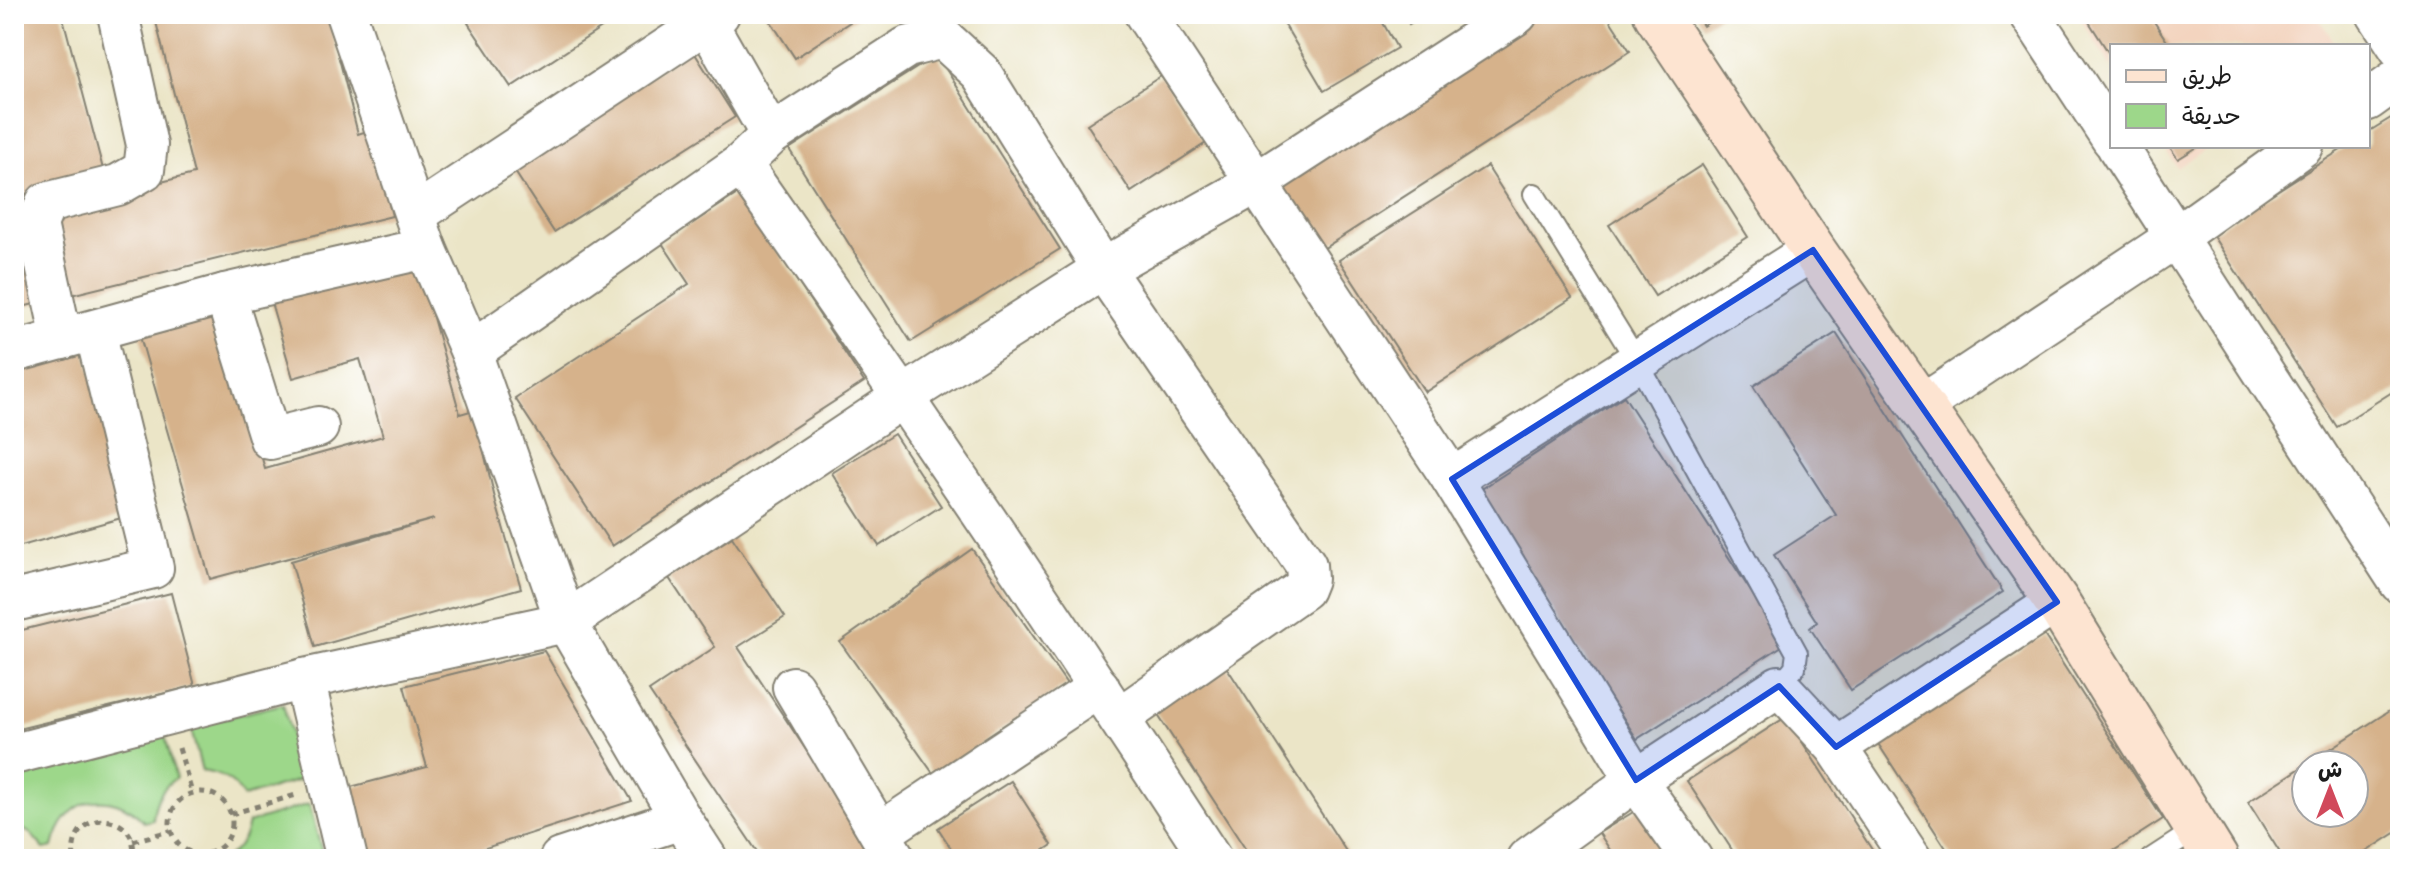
<svg xmlns="http://www.w3.org/2000/svg" width="2414" height="873" viewBox="0 0 2414 873" font-family="Mynerve,'Playpen Sans Arabic',sans-serif">
<style>
.built{fill:#f3d4bf}
.green{fill:#9dd78a;stroke:#5c7a53;stroke-width:2}
.building{fill:#d6b28b;fill-rule:evenodd}
.lines{fill:none;stroke-linecap:round;stroke-linejoin:round}
.lane-casing{stroke:#848072;stroke-width:24}
.street-casing{stroke:#848072;stroke-width:44}
.secondary-casing{stroke:#848072;stroke-width:48}
.path{stroke:#848072;stroke-width:5;stroke-dasharray:6 6;stroke-linecap:butt}
.lane{stroke:#fff;stroke-width:20}
.street{stroke:#fff;stroke-width:40}
.secondary{stroke:#fde4d1;stroke-width:44}
.marked{fill:#1d4ed8;fill-opacity:0.2;stroke:#1d4ed8;stroke-width:6;stroke-linejoin:round}
</style>
<rect width="100%" height="100%" fill="#fff"/>
<filter id="ink" filterUnits="userSpaceOnUse"><feTurbulence type="fractalNoise" baseFrequency=".0125" numOctaves="2"/><feDisplacementMap in="SourceGraphic" scale="16" xChannelSelector="R" yChannelSelector="G"/><feConvolveMatrix kernelMatrix="1 2 1 2 8 2 1 2 1" color-interpolation-filters="sRGB"/></filter>
<filter id="wash" filterUnits="userSpaceOnUse"><feTurbulence type="fractalNoise" baseFrequency=".006" numOctaves="4" result="noise"/><feDisplacementMap in="SourceGraphic" scale="32" xChannelSelector="R" yChannelSelector="G"/><feGaussianBlur stdDeviation="1.8" result="paint"/><feColorMatrix in="noise" values="0 0 0 0 0 0 0 0 0 0 0 0 0 0 0 0 0 1.4 0 .05"/><feComposite in="paint" operator="in"/></filter>
<g filter="url(#wash)">
<rect width="100%" height="100%" fill="#ebe5c7"/>
<g class="built">
<polygon points="2077,14 2316,14 2337,46 2112,46 2112,68"/>
<polygon points="2163,146 2211,146 2177,168"/>
</g>
<g class="green">
<path d="M283,704L303,779L243,797C234,780 220,774 202,771L190,726Z"/>
<path d="M164,732L176,778C161,788 154,802 153,820L144,822C110,785 64,797 53,847L44,849L30,833L14,825V772Z"/>
<path d="M309,804L324,859H225C238,849 245,839 248,823Z"/>
</g>
<g id="blocks">
<g class="building">
<polygon points="14,14 62,14 104,173 14,197"/>
<polygon points="154,14 328,14 358,134 370,130 392,216 14,309 14,218 194,174"/>
<polygon points="481,14 623,14 511,87 468,23"/>
<polygon points="766,14 862,14 795,58"/>
<polygon points="1296,14 1378,14 1397,48 1324,91 1283,22"/>
<polygon points="1403,14 1425,14 1409,24"/>
<polygon points="1534,14 1606,14 1630,51 1318,252 1273,182"/>
<polygon points="1695,14 1722,14 1703,26"/>
<polygon points="2084,14 2149,14 2170,46 2112,46 2112,58"/>
<polygon points="692,49 735,117 554,232 510,164"/>
<polygon points="937,55 1060,249 911,342 789,149"/>
<polygon points="1161,76 1206,143 1131,192 1087,124"/>
<polygon points="2394,116 2400,125 2400,387 2337,427 2211,233 2347,146 2368,146 2368,132"/>
<polygon points="2169,146 2199,146 2178,159"/>
<polygon points="1702,165 1748,237 1655,296 1609,225"/>
<polygon points="1487,166 1572,298 1425,392 1339,260"/>
<polygon points="739,193 864,382 612,546 515,398 689,284 662,243"/>
<polygon points="416,257 460,414 474,410 496,503 521,588 315,647 291,561 434,519 210,579 139,333 220,310 265,469 383,436 360,359 293,378 270,299"/>
<polygon points="1836,333 2003,592 1851,690 1810,628 1817,622 1774,555 1836,515 1753,386"/>
<polygon points="83,343 132,515 14,548 14,363"/>
<polygon points="1624,396 1785,644 1637,739 1477,492"/>
<polygon points="894,434 941,506 879,546 832,473"/>
<polygon points="732,537 785,617 738,647 878,859 762,859 649,691 715,647 669,578"/>
<polygon points="972,549 1067,684 935,776 840,642"/>
<polygon points="171,593 195,686 14,730 14,632"/>
<polygon points="2044,635 2163,819 2101,859 1953,859 1877,742"/>
<polygon points="544,651 632,801 451,859 367,859 343,789 427,767 404,686"/>
<polygon points="1220,657 1351,859 1252,859 1150,703"/>
<path d="M2400,704V830L2355,859H2284L2248,802ZM2306,765H2354V813H2306Z"/>
<polygon points="1786,717 1878,859 1738,859 1687,781"/>
<polygon points="1011,781 1052,845 1031,859 958,859 938,828"/>
<polygon points="1643,806 1677,859 1616,859 1599,833"/>
</g>
</g>
</g>
<g filter="url(#ink)">
<use href="#blocks" fill-opacity="0" stroke="#848072" stroke-width="2"/>
<g class="lines">
<g class="lane-casing">
<g id="lane">
<polyline points="1534,194 1637,361 1797,653 1795,667 1779,686"/>
<polyline points="2151,859 2197,829"/>
</g>
</g>
<g class="street-casing">
<g id="street">
<polyline points="346,14 426,248 471,352 566,622 681,819 707,859"/>
<polyline points="1145,14 1452,479 1636,780 1692,859"/>
<polyline points="2030,14 2112,139"/>
<polyline points="2377,14 2400,49"/>
<polyline points="707,23 771,135"/>
<polyline points="2368,100 2400,77"/>
<polyline points="2117,146 2400,583"/>
<path d="M741,164C902,393 1058,624 1211,859"/>
<polyline points="416,214 719,14"/>
<polyline points="225,294 270,439 318,427"/>
<polyline points="62,339 37,224 46,203 118,185 144,170 147,145 118,14"/>
<polyline points="14,352 225,294 426,248"/>
<polyline points="471,352 741,164 771,135 907,47 943,38 981,73 1103,269 1306,565 1307,579 1303,589 1119,718"/>
<polyline points="1921,406 2176,237 2303,146"/>
<polyline points="1452,479 1813,250"/>
<polyline points="14,601 153,568 95,331"/>
<polyline points="304,679 347,859"/>
<polyline points="793,687 895,859"/>
<polyline points="1836,747 2057,602"/>
<polyline points="14,754 304,679 566,622 904,396 1103,269 1256,183 1517,14"/>
<polyline points="880,833 1099,687"/>
<polyline points="560,859 681,819"/>
<polyline points="1527,859 1636,780 1779,686 1836,747 1911,859"/>
</g>
</g>
<g class="secondary-casing">
<polyline id="secondary" points="1656,14 1813,250 2057,602 2216,859"/>
</g>
<g class="path">
<polyline points="179,748 192,793"/>
<circle cx="201" cy="823" r="31"/>
<polyline points="231,814 296,795"/>
<polyline points="133,841 170,831"/>
<polyline points="14,852 22,859"/>
<path d="M74,859C67,803 145,812 132,859"/>
</g>
<use href="#lane" class="lane"/>
<use href="#street" class="street"/>
<use href="#secondary" class="secondary"/>
</g>
</g>
<path class="marked" d="M1813,250L2057,602L1836,747L1779,686L1636,780L1452,479Z"/>
<rect width="2414" height="873" fill="none" stroke="#fff" stroke-width="48"/>
<rect x="2110" y="44" width="260" height="104" fill="#ffffff" stroke="#a4a4a4" stroke-width="2"/>
<rect x="2126" y="70" width="40" height="12" fill="#fde4d1" stroke="#a4a4a4" stroke-width="2"/>
<text x="2182" y="84" font-size="24" fill="#1c1c1c">طريق</text>
<rect x="2126" y="104" width="40" height="24" fill="#9dd78a" stroke="#a4a4a4" stroke-width="2"/>
<text x="2182" y="124" font-size="24" fill="#1c1c1c">حديقة</text>
<g transform="translate(2330 789)"><circle r="38" fill="#ffffff" stroke="#a4a4a4" stroke-width="2"/>
<path d="M0-6L14 30L0 20L-14 30Z" fill="#d1495b"/>
<text y="-12" font-size="22" font-weight="bold" text-anchor="middle" fill="#1c1c1c">ش</text>
</g>
</svg>
